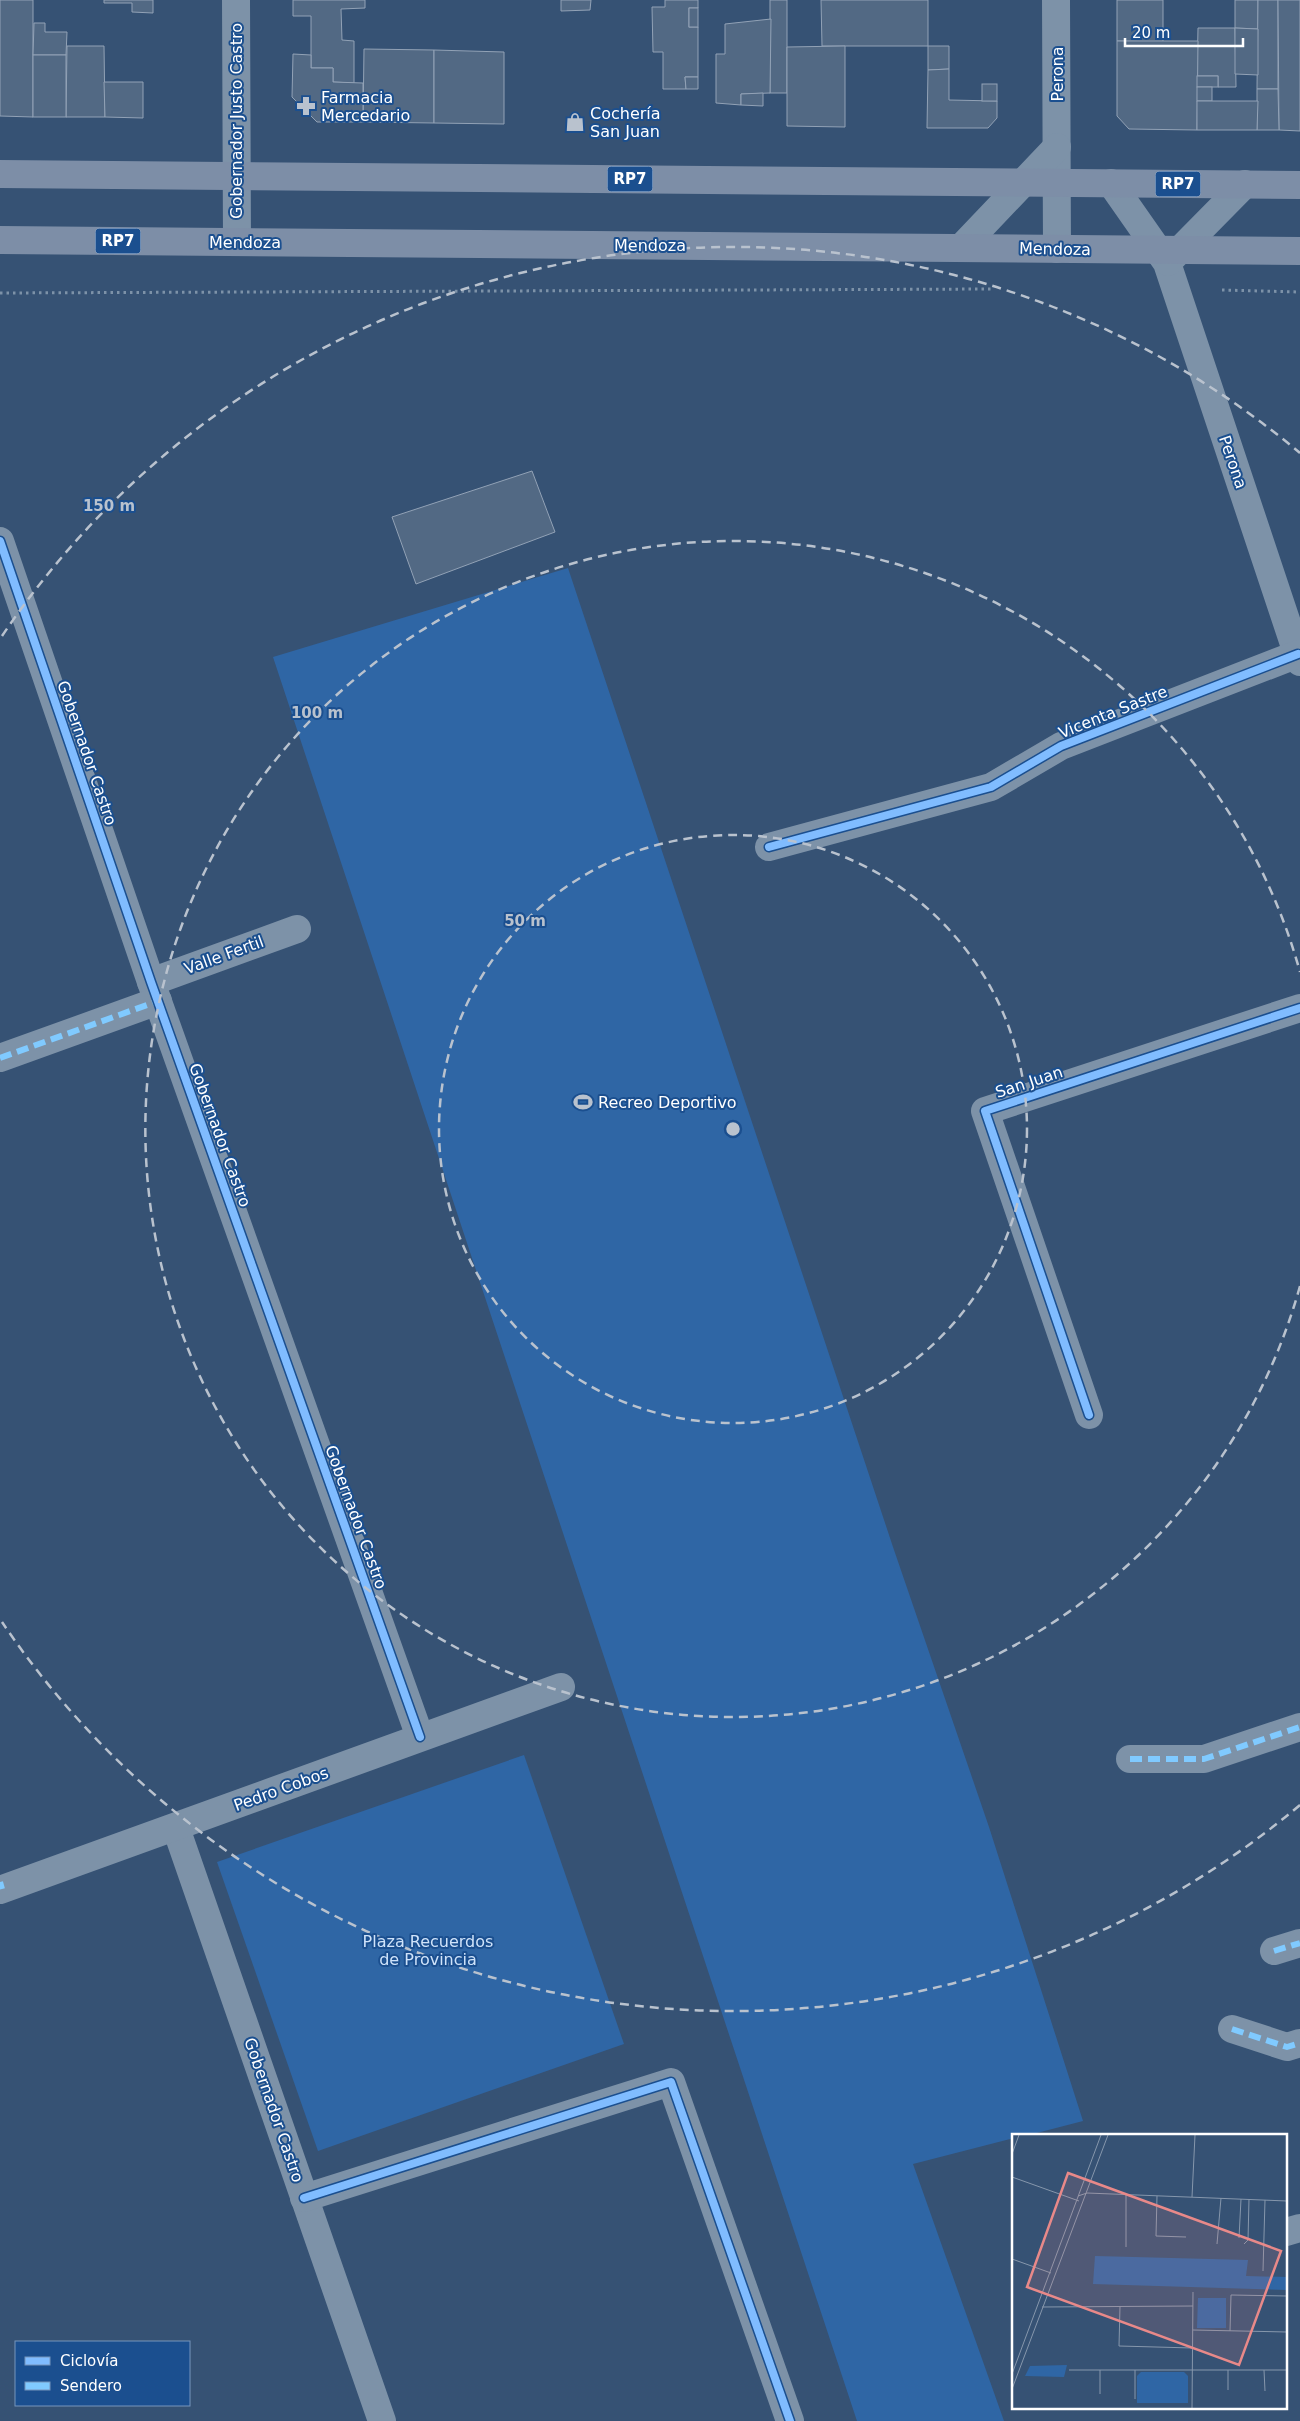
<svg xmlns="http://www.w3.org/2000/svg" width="1300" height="2421" viewBox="0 0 1300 2421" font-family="'DejaVu Sans',sans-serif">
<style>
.green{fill:#2f66a5}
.building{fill:#526984;stroke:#92a2b6}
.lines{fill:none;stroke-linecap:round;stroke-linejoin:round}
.path{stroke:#7d92a8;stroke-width:3;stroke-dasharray:2.5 4;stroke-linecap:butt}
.minor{stroke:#7d92a8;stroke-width:28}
.primary{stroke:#7d8ea7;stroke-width:28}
.quiet{stroke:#80caff;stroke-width:6;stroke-dasharray:12 6;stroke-linecap:butt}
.cycleway-casing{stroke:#1b4f8f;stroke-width:11}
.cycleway{stroke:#80bcff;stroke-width:8}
.ring{fill:none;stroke:#b9c2ce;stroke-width:2.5;stroke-dasharray:9 6}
.labels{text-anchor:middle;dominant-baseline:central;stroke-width:4;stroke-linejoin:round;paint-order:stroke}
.shield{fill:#1b4f8f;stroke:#bbcadd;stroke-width:1}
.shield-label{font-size:15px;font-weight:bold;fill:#fff}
.street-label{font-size:16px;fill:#fff;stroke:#1b4f8f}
.poi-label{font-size:16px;fill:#fff;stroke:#1b4f8f;text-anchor:start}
.park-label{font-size:16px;fill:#cfe3fa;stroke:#1b4f8f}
.inset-road{fill:none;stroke:#8697ac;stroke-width:1}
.view{fill:#e88989;fill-opacity:0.15;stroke:#e88989;stroke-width:2.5}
.inset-edge{fill:none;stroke:#fff;stroke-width:2.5}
.centre{fill:#b9c2ce;stroke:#1b4f8f;stroke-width:2.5}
.ring-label{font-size:15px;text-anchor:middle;font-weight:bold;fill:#b9c2ce;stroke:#1b4f8f;stroke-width:4;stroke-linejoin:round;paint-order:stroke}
</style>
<rect width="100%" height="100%" fill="#365274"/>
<g class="green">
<polygon points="568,568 893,1547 989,1827 1083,2121 1029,2135 1014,2135 1014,2138 913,2164 1004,2421 857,2421 273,657"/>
<polygon points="524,1755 624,2044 318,2151 217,1862"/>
</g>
<g class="building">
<polygon points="0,0 33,0 33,117 0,116"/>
<polygon points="104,0 153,0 153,13 132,12 132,3 104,3"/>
<polygon points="293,0 365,0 365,8 341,9 342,40 354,41 354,83 333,82 333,68 311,68 311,16 293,16"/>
<polygon points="561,0 591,0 590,10 561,11"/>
<polygon points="665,0 698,0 698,8 689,8 689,27 698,27 698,77 685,77 686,89 663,89 663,52 653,52 652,7 665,7"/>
<rect x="770" y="0" width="17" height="93"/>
<polygon points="821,0 928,0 928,46 822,46"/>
<polygon points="1117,0 1163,0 1163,42 1117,41"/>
<polygon points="1235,0 1258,0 1258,29 1235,28"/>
<polygon points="1258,0 1278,0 1278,89 1257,89"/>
<polygon points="1278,0 1300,0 1300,131 1279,130"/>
<rect x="689" y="8" width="9" height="19"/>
<polygon points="771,19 770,93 741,94 741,105 716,103 716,54 725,54 725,24"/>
<polygon points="34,23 45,23 45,32 67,32 66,55 33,55"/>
<polygon points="1198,28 1235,28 1236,87 1218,87 1218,76 1197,76"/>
<polygon points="1235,28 1258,29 1258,75 1235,74"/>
<polygon points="1117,41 1198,41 1197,130 1129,129 1117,116"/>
<polygon points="67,46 104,46 105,117 66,117"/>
<polygon points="845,46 845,127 787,126 787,47"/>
<polygon points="928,46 949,46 949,69 928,70"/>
<polygon points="364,49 434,50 434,123 363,122"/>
<polygon points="434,50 504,52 504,124 434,123"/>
<polygon points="293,54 311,55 311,68 333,68 333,82 363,83 363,122 317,122 292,97"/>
<rect x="33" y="55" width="33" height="62"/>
<polygon points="949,69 949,100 997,101 997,118 988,128 927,128 928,70"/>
<rect x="1197" y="76" width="21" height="11"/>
<polygon points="685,77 698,77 698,89 686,89"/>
<polygon points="104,82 143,82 143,118 105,117"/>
<rect x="982" y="84" width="15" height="17"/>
<rect x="1197" y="87" width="15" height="14"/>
<polygon points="1257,89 1278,89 1279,130 1257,130"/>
<polygon points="763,93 763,106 741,105 741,94"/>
<polygon points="1197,101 1258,101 1257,130 1197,130"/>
<polygon points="532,471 555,532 416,584 392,517"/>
</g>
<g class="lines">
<g class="path">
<polyline points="1222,290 1300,292"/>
<polyline points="0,293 992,289"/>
</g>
<g class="minor">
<polyline points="236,0 237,242"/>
<polyline points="1056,0 1057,249"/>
<polyline points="1111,183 1167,263 1300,662"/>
<polyline points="961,248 1057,147"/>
<polyline points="1168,262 1245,184"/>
<polyline points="0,541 151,982 420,1737"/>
<polyline points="769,847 991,787 1061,746 1298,654"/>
<polyline points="151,982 297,929"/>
<polyline points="0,1058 158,1001"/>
<polyline points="1089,1415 985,1111 1300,1008"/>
<polyline points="1130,1759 1204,1759 1300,1727"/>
<polyline points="176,1828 382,2421"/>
<polyline points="0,1890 561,1687"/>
<polyline points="1274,1951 1300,1943"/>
<polyline points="1232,2029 1287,2047 1300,2043"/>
<polyline points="304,2198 671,2082 790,2421"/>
<polyline points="1286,2232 1300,2228"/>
</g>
<g class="primary">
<polyline points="0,174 1300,185"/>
<polyline points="0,240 1300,251"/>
</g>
<g class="quiet">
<polyline points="0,1058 158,1001"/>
<polyline points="1130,1759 1204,1759 1300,1727"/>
<polyline points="0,1882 2,1889"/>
<polyline points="1274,1951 1300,1943"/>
<polyline points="1232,2029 1287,2047 1300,2043"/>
</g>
<g class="cycleway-casing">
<g id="cycleway">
<polyline points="0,541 151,982 420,1737"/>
<polyline points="769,847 991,787 1061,746 1298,654"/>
<polyline points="1089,1415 985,1111 1300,1008"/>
<polyline points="304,2198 671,2082 790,2421"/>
</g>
</g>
<use href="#cycleway" class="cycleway"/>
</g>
<g class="ring">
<circle cx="733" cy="1129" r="294"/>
<path d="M1300 1286A588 588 0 1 1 1300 972"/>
<path d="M1300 1805A882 882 0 0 1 2 1622M2 636A882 882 0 0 1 1300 453"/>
</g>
<defs>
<g id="pharmacy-bare" transform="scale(1.5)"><path d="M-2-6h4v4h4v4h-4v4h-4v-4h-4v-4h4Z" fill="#b9c2ce" stroke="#1b4f8f" stroke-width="2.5" paint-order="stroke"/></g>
<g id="shop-bare" transform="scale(1.5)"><path d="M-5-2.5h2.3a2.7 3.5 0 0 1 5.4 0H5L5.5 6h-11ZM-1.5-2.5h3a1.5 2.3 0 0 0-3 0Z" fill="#b9c2ce" stroke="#1b4f8f" stroke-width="2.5" paint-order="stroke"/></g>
<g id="stadium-bare" transform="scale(1.5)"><path d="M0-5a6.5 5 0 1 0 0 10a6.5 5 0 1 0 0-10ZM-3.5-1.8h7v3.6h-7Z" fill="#b9c2ce" stroke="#1b4f8f" stroke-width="2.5" paint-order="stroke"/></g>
</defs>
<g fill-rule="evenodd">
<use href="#pharmacy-bare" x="306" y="106"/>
<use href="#shop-bare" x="575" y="122"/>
<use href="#stadium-bare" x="583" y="1102"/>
</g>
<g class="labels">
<g class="shield">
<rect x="607.5" y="166.5" width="45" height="25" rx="4"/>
<rect x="1155.5" y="171.5" width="45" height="25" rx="4"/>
<rect x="95.5" y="228.5" width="45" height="25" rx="4"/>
</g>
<g class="shield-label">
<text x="630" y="179">RP7</text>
<text x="1178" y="184">RP7</text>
<text x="118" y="241">RP7</text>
</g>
<g class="street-label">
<text transform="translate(1057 74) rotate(-90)">Perona</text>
<text transform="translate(236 121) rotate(-90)">Gobernador Justo Castro</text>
<text x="245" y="242">Mendoza</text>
<text x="650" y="245">Mendoza</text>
<text transform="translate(1055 249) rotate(1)">Mendoza</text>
<text transform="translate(1233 462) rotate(71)">Perona</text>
<text transform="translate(1113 712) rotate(-22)">Vicenta Sastre</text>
<text transform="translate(87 753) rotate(71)">Gobernador Castro</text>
<text transform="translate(224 955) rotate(-20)">Valle Fertil</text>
<text transform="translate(1029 1082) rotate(-18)">San Juan</text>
<text transform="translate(220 1135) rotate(70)">Gobernador Castro</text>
<text transform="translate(356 1517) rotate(70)">Gobernador Castro</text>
<text transform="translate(281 1789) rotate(-20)">Pedro Cobos</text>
<text transform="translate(274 2110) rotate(71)">Gobernador Castro</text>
</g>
<g class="poi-label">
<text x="321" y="97">Farmacia<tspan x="321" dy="18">Mercedario</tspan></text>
<text x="590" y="113">Cochería<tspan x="590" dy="18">San Juan</tspan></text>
<text x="598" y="1102">Recreo Deportivo</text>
</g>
<g class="park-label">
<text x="428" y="1941">Plaza Recuerdos<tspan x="428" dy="18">de Provincia</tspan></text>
</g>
</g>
<g transform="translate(1012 2134)">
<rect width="275" height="275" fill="#365274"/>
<path d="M83,122L236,126L234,142L275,143V156L81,150ZM186,164H214V194H185ZM55,231L52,243L13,242L18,232ZM129,238H172L176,242V269H125V242Z" fill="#2f66a5"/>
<path class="inset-road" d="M0,20L7,1M0,43L67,67M114,60V113M66,62L75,59L275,67M145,62L144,102L174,103M180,63L183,1M227,104L229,65M205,110L209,64M232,110L236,106L237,65M0,125L39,139M251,137L253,66M108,172L107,212L181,214M30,173L181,172M181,196L275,198M218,197L219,161L275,162M57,236H275M123,236V265M252,236L253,257M0,240L89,1M0,255L96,1M216,256V236M88,260V236M180,274L181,158"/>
<path class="view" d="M56,39L269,117L227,231L15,153Z"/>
<rect width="275" height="275" class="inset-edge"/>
</g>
<circle cx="733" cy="1129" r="8" class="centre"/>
<g class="ring-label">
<text x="109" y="511">150 m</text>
<text x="317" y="718">100 m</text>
<text x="525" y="926">50 m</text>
</g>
<rect x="15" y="2341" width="175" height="65" fill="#1b4f8f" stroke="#7695bc"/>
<rect x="25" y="2357" width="25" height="8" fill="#80bcff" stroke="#7695bc"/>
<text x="60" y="2366" font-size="15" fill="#ffffff">Ciclovía</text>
<rect x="25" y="2382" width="25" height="8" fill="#80caff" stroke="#7695bc"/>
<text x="60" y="2391" font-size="15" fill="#ffffff">Sendero</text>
<path d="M1125 38v8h118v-8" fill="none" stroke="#ffffff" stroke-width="2.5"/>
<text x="1132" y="38" font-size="15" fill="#ffffff" stroke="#1b4f8f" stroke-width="4" paint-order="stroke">20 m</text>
</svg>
